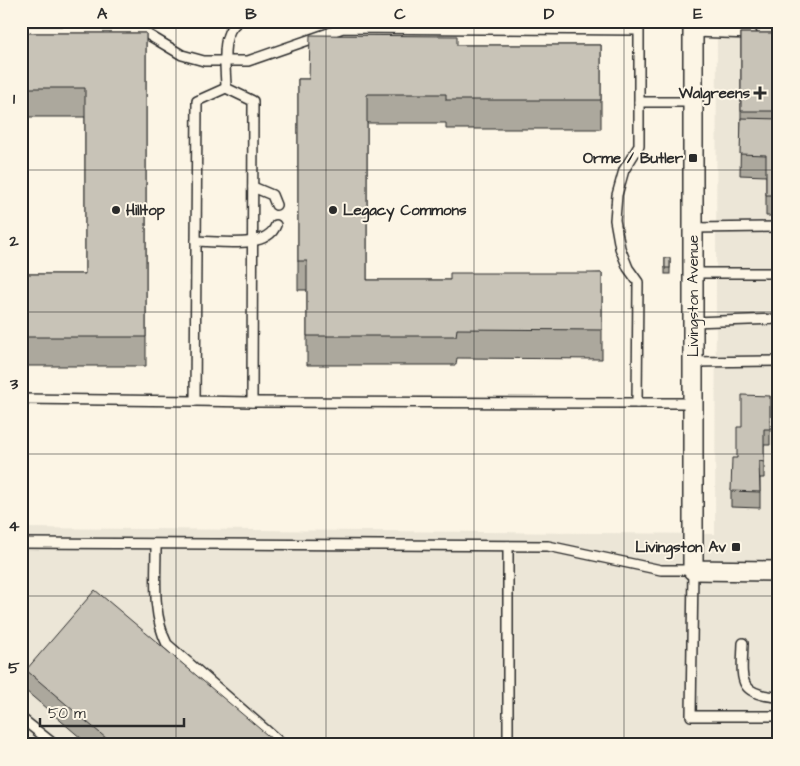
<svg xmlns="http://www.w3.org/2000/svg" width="800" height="766" viewBox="0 0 800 766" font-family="'Architects Daughter',sans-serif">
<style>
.built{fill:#ece6d7}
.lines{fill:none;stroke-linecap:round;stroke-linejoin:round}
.lane-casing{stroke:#2b2b2b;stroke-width:12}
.street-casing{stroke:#2b2b2b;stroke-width:22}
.lane{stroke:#fcf5e5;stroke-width:9}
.street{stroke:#fcf5e5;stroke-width:19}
.wall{fill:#aca89d;stroke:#2b2b2b}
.building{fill:#c8c3b7;stroke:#2b2b2b}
.grid{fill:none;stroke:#2b2b2b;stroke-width:1;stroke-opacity:0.55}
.poi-dot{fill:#2b2b2b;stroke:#fcf5e5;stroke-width:2}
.labels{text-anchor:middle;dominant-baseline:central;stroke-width:4;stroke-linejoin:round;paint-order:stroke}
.poi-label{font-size:15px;font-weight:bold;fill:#2b2b2b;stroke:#fcf5e5;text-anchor:end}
.street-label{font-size:15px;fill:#2b2b2b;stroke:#fcf5e5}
.neatline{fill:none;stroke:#2b2b2b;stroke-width:2}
.grid-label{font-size:16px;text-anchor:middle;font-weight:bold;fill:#2b2b2b}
</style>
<rect width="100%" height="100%" fill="#fcf5e5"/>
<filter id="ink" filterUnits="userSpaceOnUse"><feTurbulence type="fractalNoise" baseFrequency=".02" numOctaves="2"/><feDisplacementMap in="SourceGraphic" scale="10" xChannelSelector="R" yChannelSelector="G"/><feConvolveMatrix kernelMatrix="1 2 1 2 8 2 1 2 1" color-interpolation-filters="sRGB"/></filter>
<g filter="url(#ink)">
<polygon class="built" points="717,21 779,21 779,745 21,745 21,528 715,534"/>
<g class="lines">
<g class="lane-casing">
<g id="lane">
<polyline points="21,31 142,31 182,55 204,61 248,61 343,28 639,30 639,146 624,170 617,195 615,220 620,248 628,268 638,282 637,403 252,402"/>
<polyline points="693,32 752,34"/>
<polygon points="226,88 253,101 252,402 195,401 197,101"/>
<path d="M226,88C226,69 219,32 239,21"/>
<polyline points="639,102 693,102"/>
<polyline points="253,187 272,195 276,205"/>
<polyline points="693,228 779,227"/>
<path d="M196,241C218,241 267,250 276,225"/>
<polyline points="693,273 779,273"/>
<polyline points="693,322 779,319"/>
<polyline points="693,362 779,361"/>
<polyline points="21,399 195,401"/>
<polyline points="637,403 693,403"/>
<polyline points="21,543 548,546 661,570 693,570 691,716 779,716"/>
<path d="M156,546C156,578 152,614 167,644L283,745"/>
<path d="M743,643C742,678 736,695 779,697"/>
<polyline points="21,718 55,745"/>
<polyline points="508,745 508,546"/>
</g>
</g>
<g class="street-casing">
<polyline id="street" points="693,21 693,570 779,571"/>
</g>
<use href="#lane" class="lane"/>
<use href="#street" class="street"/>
</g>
<g class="wall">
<polygon points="21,33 146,33 146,366 21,366 21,274 85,274 85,117 21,117"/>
<polygon points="741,33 779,33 779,216 766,216 766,176 740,175 741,118"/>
<polygon points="457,45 601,45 601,129 446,129 446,123 367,123 367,280 450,280 602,273 602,359 457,358 456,365 307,365 307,290 298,290 298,79 309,79"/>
<rect x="665" y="258" width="5" height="16"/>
<polygon points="770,396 770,445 764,445 764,478 760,478 760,508 731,507 731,491 737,458"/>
<polygon points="26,670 279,745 89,745 26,691"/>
</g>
<g class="building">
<polygon points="21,33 146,33 146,337 21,337 21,274 85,274 85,88 21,88"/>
<rect x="741" y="33" width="38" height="78"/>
<polygon points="310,35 457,36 457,45 601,45 601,100 446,100 446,94 367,94 367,280 450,280 450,273 602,273 602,330 457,329 456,336 307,336 307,261 298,261 298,79 309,79"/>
<polygon points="741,118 779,119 779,195 766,195 766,155 740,154"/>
<rect x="665" y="258" width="5" height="10"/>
<polygon points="742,395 770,396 770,429 764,429 764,462 759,461 760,492 731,491 732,458 737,458 737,427 742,427"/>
<polygon points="95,590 279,745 114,745 26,670"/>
</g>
</g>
<path class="grid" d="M176,21V745M326,21V745M474,21V745M624,21V745M21,170H779M21,312H779M21,454H779M21,596H779"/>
<g class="poi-dot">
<path d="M757.5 85.5h5v5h5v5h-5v5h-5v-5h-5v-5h5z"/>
<rect x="688" y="153" width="10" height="10" rx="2.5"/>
<circle cx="116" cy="210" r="5"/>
<circle cx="333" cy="210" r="5"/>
<rect x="731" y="542" width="10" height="10" rx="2.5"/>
</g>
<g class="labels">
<g class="poi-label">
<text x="750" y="93">Walgreens</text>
<text x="683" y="158">Orme / Butler</text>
<text x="126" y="210" text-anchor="start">Hilltop</text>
<text x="343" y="210" text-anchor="start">Legacy Commons</text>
<text x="726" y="547">Livingston Av</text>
</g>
<g class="street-label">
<text transform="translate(693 296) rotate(-90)">Livingston Avenue</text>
</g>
</g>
<rect width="800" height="766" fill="none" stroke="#fcf5e5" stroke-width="55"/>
<path d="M40 718v8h144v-8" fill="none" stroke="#2b2b2b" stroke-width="2.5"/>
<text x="48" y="718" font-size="15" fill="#2b2b2b" stroke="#fcf5e5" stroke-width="4" paint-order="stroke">50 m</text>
<rect x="28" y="28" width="744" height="710" class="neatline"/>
<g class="grid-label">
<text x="102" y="19">A</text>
<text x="251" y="19">B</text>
<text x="400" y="19">C</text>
<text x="549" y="19">D</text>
<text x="698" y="19">E</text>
<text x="14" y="104">1</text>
<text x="14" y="246">2</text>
<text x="14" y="389">3</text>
<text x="14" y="531">4</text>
<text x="14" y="673">5</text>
</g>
</svg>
